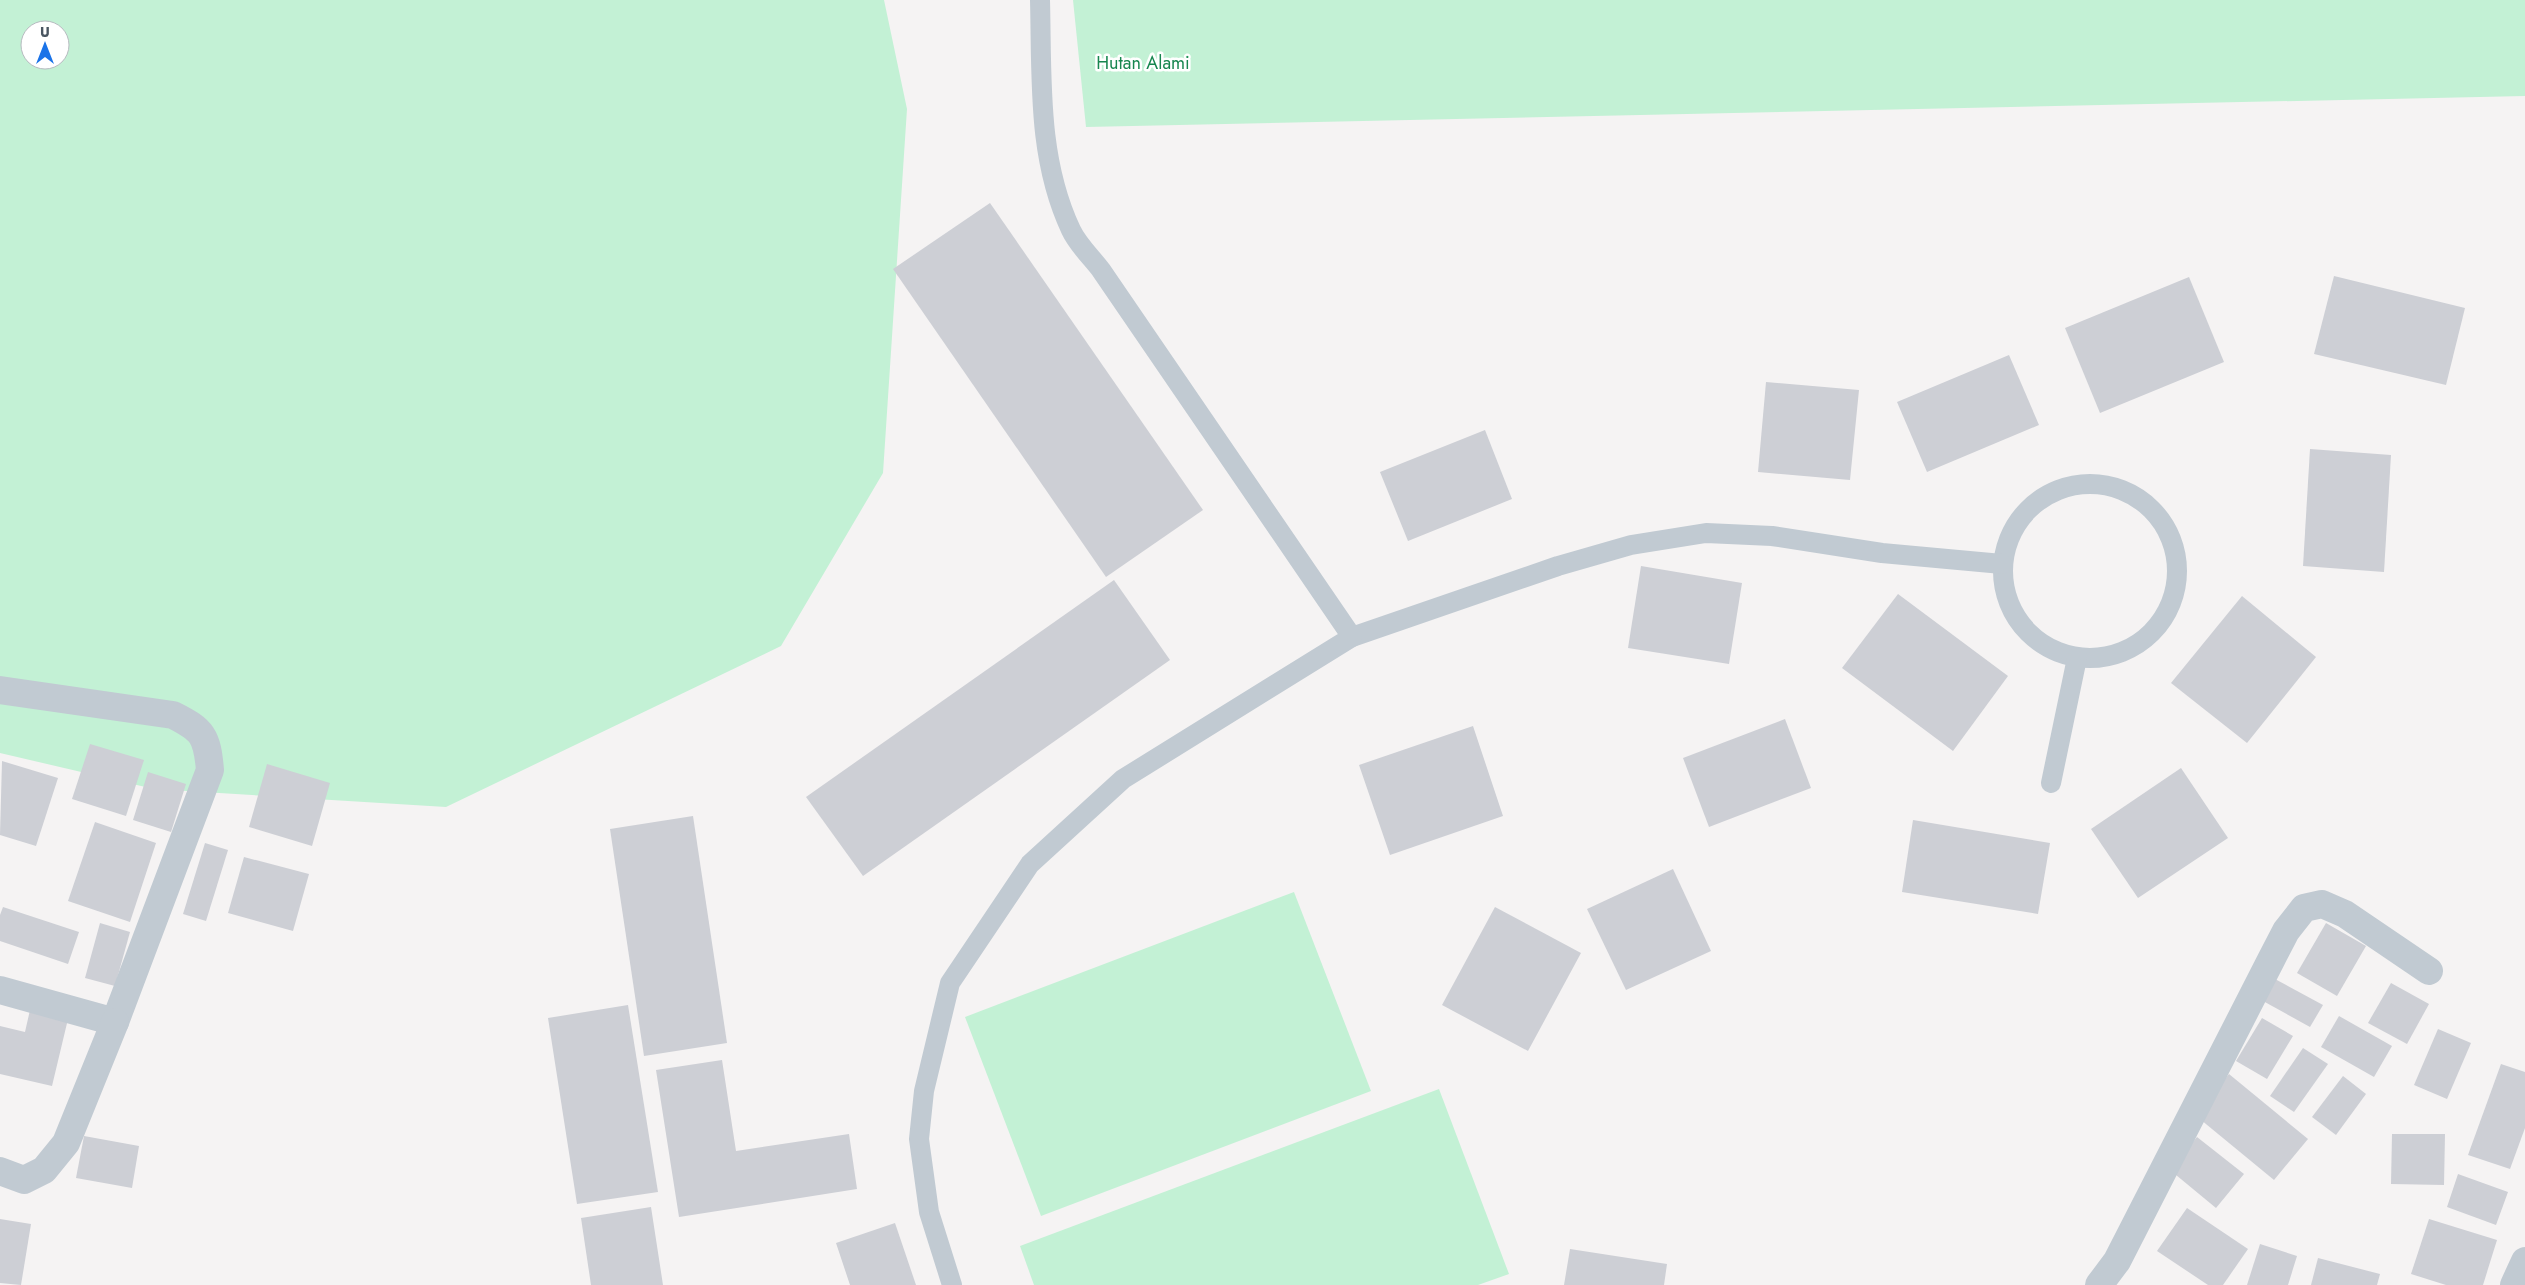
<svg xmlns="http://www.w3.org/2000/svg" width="2525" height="1285" viewBox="0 0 2525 1285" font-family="Jost,sans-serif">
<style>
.green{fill:#c3f1d5;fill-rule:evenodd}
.building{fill:#cdcfd5}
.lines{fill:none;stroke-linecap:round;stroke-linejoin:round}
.lane{stroke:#c1cad2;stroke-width:20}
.street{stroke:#c1cad2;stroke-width:28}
.labels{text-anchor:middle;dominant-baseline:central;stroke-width:5;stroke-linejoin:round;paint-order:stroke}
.park-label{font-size:18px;fill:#17864f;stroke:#fff}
</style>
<rect width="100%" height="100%" fill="#f5f3f3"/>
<g class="green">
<path d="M0,0H884L907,109L883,473L781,646L446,807L154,789L0,753ZM30,30H60V60H30Z"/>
<polygon points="1073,0 2525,0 2525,96 1086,127"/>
<polygon points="1294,892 1371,1091 1041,1216 965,1017"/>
<polygon points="1439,1089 1509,1274 1478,1285 1034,1285 1020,1246"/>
</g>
<g class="building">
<polygon points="990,203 1203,510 1106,577 893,269"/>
<polygon points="2334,276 2465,308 2446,385 2314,354"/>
<polygon points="2189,277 2224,362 2100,413 2065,328"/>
<polygon points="2009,355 2039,425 1927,472 1897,402"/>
<polygon points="1766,382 1859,390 1850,480 1758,472"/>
<polygon points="1485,430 1512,499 1408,541 1380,472"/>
<polygon points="2310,449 2391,455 2384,572 2303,566"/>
<polygon points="1641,566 1742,583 1729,664 1628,648"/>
<polygon points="1114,580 1170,660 863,876 806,797"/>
<polygon points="1898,594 2008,676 1953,751 1842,668"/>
<polygon points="2242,596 2316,657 2247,743 2171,683"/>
<polygon points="1785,719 1811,788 1709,827 1683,758"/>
<polygon points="1473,726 1503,816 1390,855 1359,765"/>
<polygon points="90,744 144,760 126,816 72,799"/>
<polygon points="2,761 58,778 36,846 0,835"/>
<polygon points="267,764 330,783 312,846 249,827"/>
<polygon points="2181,768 2228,838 2138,898 2091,829"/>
<polygon points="148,772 186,784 171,832 133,820"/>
<polygon points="693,816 727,1043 644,1056 610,829"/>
<polygon points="1913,820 2050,843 2038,914 1902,892"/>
<polygon points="95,822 156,843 130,922 68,901"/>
<polygon points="205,843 228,850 206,921 183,914"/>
<polygon points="244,857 309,874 293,931 228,913"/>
<polygon points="1673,869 1711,951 1626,990 1587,909"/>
<polygon points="3,907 79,932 68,964 0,941 0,915"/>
<polygon points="1495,907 1581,953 1528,1051 1442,1005"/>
<polygon points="100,923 130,932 115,986 85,978"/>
<polygon points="2326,923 2366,946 2337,996 2297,973"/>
<polygon points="2275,979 2323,1005 2310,1027 2263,1001"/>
<polygon points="2391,983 2429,1004 2407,1044 2368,1023"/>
<polygon points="628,1005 658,1192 577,1204 548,1018"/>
<polygon points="30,1010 68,1019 52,1086 0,1074 0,1026 25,1032"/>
<polygon points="2339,1016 2392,1046 2374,1077 2321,1047"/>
<polygon points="2262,1018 2293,1036 2267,1079 2236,1061"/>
<polygon points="2438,1029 2471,1043 2447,1099 2414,1085"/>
<polygon points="2303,1048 2328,1064 2294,1112 2270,1096"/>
<polygon points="722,1060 736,1151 849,1134 857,1189 679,1217 656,1070"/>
<polygon points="2501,1064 2525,1072 2525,1128 2510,1169 2468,1155"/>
<polygon points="2229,1074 2308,1139 2274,1180 2195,1115"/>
<polygon points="2343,1076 2366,1094 2336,1135 2312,1117"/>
<polygon points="2392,1134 2445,1134 2444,1185 2391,1184"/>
<polygon points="84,1136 139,1146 132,1188 76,1178"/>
<polygon points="2197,1137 2244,1174 2216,1208 2170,1170"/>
<polygon points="2458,1174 2508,1192 2496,1225 2447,1207"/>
<polygon points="651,1207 663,1285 591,1285 581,1218"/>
<polygon points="2187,1208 2248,1249 2223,1285 2208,1285 2157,1251"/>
<polygon points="0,1219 31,1224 21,1285 0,1283"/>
<polygon points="2429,1219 2497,1240 2483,1285 2446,1285 2411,1274"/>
<polygon points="895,1223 916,1285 850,1285 836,1243"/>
<polygon points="2260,1244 2297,1256 2288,1285 2247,1285"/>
<polygon points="1570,1249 1667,1264 1664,1285 1564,1285"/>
<polygon points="2318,1258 2380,1274 2377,1285 2311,1285"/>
</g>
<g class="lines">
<g class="lane">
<circle cx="2090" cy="571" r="87"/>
<polyline points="1352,637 1558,566 1631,545 1706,533 1772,536 1882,553 2002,564"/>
<polyline points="2051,783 2077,658"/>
<path d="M952,1285L929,1212L919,1139L924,1091L950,983L1030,864L1123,779L1352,637L1101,270C1092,258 1078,245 1071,230C1037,158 1042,78 1040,0"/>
</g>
<g class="street">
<path d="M0,690L173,715C203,730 207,736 210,770L115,1022L0,990"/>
<polyline points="0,1171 24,1180 44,1170 66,1143 115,1022"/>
<polyline points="2099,1285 2117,1261 2271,960 2286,931 2304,908 2322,904 2345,914 2429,971"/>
<polyline points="2514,1285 2525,1261"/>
</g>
</g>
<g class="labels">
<g class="park-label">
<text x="1143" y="63">Hutan Alami</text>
</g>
</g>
<g transform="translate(45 45)"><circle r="24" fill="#ffffff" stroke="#b7bbc0"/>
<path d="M0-4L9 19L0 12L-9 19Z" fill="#1a73e8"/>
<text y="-8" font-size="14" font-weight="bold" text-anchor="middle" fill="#4a5661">U</text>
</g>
</svg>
